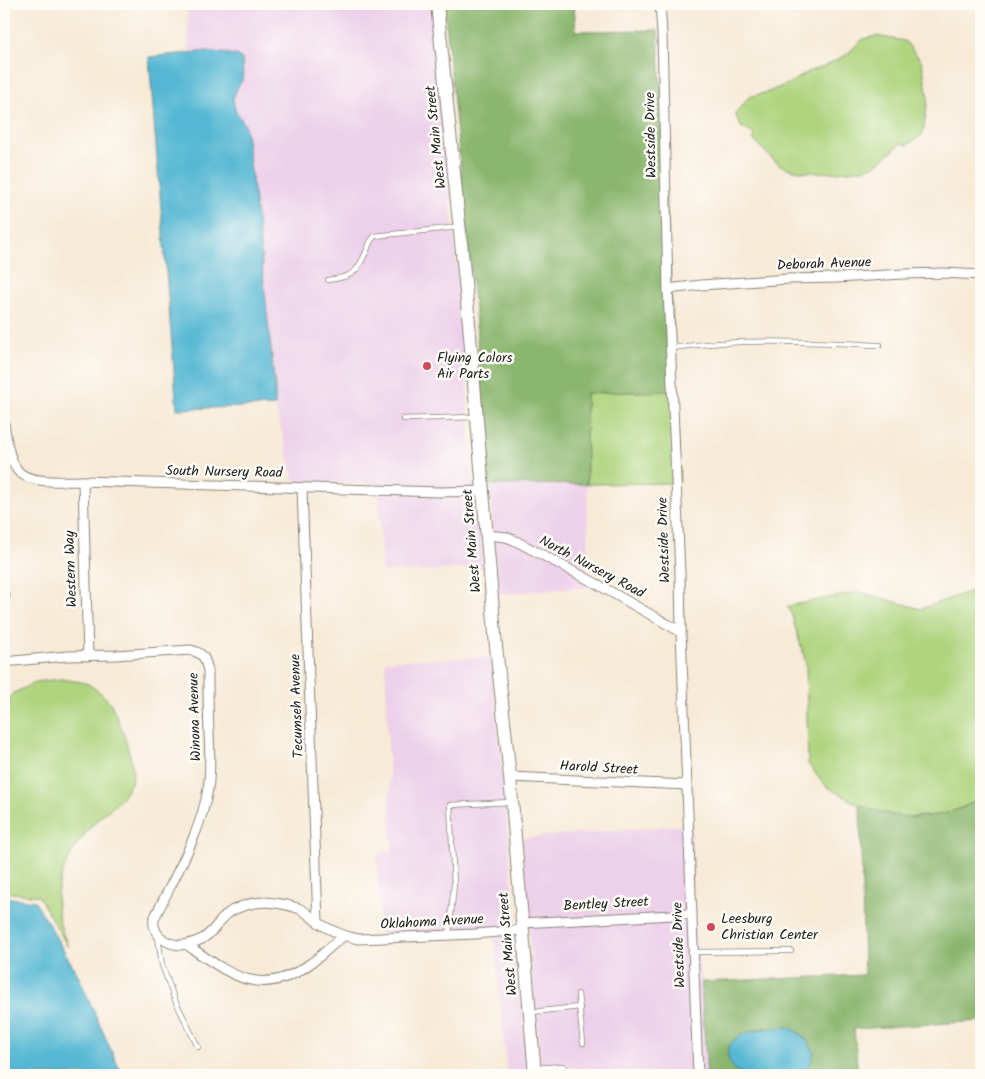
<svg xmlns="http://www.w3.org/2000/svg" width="985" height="1079" viewBox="0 0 985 1079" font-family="Kalam,sans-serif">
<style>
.built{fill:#edd0e9}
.green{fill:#aed47e;stroke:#65784d}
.forest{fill:#8ab66d;stroke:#536944}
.water{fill:#54b7d3;stroke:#386a78}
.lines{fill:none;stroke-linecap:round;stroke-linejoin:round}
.service-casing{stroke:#8a8379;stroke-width:6}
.minor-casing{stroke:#8a8379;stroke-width:11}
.secondary-casing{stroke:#8a8379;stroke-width:14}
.service{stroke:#fff;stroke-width:4.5}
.minor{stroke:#fff;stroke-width:9}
.secondary{stroke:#fff;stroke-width:12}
.poi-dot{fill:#d1495b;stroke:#fdfcf7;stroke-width:2}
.labels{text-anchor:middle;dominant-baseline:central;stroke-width:5;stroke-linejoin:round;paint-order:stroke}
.street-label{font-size:14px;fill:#1c1c1c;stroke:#fdfcf7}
.poi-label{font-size:14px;fill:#1c1c1c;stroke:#fdfcf7;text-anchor:start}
</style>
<rect width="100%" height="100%" fill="#fdfcf7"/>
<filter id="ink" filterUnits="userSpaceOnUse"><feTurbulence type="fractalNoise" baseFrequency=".02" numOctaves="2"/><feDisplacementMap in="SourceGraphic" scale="10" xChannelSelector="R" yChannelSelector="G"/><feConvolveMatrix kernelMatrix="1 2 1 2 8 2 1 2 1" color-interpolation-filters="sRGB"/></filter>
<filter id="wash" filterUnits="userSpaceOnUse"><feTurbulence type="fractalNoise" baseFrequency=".0096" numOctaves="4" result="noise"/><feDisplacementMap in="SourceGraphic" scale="20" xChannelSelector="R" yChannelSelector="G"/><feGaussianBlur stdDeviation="1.12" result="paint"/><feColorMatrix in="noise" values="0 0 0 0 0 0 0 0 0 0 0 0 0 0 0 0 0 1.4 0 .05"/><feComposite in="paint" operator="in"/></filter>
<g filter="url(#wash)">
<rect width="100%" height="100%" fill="#f7ead6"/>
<g class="built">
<polygon points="187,4 431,4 463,326 473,485 477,485 483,568 382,572 378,484 295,482 275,406 275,388 258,226 245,125 235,110 233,99 238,86 243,79 236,55 208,51 189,53"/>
<polygon points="587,484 589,587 498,594 490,485"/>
<polygon points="491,657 503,778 528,1075 507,1075 494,933 380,935 377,853 392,851 385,661"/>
<polygon points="692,824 692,905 701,982 707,1075 541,1075 521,838"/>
</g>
<g class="green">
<path d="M876,36L905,41L922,62L928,98L923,134L907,145L902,143C893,150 884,159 875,165C856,174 797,176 780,165C771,159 762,148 754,141V134L741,127L735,114L749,97L768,92L790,83L810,71L827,65L846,55L863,39Z"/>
<polygon points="676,391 680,483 587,484 586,393"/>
<polygon points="981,587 981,797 974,802 949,813 928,816 902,817 867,809 827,787 808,764 806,663 791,613 787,606 860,592 921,609"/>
<path d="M62,679C70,681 81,681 88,684C92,686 106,697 109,701C117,713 137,766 132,780C129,786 125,794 121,799C115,806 107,811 100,817C78,839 55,873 57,906C58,920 63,934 68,947L40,899L38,896L4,892V712L12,694L36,682Z"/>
</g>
<g class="forest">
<polygon points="444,4 574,4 576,31 658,30 676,391 586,393 587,484 490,485 475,312"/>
<path d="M981,797V1021L854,1029L858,1075H789L804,1071L814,1052L808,1041L799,1032L764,1028L751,1031L734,1040L733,1069L748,1075H707L701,982L864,975L860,804C868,809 876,811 885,813C891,814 898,817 904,817C931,818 959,813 981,797Z"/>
</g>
<g class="water">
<polygon points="208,51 236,55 242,59 243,79 238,86 233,99 235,110 245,125 258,226 275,388 275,406 177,409 149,58 149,57"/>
<polygon points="4,897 35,901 78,975 122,1075 4,1075"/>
<path d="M789,1027C801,1033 807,1040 814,1052L811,1063L804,1071L789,1075H748L733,1069C732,1066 729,1061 728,1058C723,1029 771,1028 789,1027Z"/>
</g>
</g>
<g filter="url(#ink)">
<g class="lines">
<g class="service-casing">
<g id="service">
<path d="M328,280C353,277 357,273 367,250C369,245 370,240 375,236L459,227"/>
<path d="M671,348C740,338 810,342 880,345"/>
<polyline points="404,419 476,417"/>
<polyline points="449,935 454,884 450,805 510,802"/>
<polyline points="158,937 162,965 174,998 198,1047"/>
<polyline points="693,952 791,951"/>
<polyline points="578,994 583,1043"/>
<polyline points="531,1012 580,1007"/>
<polyline points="536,1068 563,1066 566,1070 568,1075"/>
</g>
</g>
<g class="minor-casing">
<g id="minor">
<polyline points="660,4 662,33 668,289 680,574 681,632 698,1075"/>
<polyline points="668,289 701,285 789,279 836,278 903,274 944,273 981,275"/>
<path d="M4,422C6,436 8,456 16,468C25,485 66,481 83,481L439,492L484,491"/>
<polyline points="83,481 88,656"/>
<polyline points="302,488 318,922"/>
<polyline points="487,535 506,537 514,540 597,584 681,632"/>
<polyline points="4,596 5,596"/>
<path d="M4,662L67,656L116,655L190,650C204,653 205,658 208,671C208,691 208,712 209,732C210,751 211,770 208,789C200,836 174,877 154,919C151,937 172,948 188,944C193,943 198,941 202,939C215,932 220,917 233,910C244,905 254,902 266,902C277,903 290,905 300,909C307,912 313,919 319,923C331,931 344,936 358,939L475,934L522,930"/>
<polyline points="510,777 687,785"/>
<polyline points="521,923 692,914"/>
<path d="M187,945C231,975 261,1000 311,963C323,955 332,944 344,936"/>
</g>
</g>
<g class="secondary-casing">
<polyline id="secondary" points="437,4 468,312 496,646 510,777 535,1075"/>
</g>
<use href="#service" class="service"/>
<use href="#minor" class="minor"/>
<use href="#secondary" class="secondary"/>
</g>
</g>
<g class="poi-dot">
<circle cx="427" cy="366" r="5"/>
<circle cx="711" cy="927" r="5"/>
</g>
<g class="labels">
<g class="street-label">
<text transform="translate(651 135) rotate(-91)">Westside Drive</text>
<text transform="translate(436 137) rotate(-96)">West Main Street</text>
<text transform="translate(824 264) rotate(-2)">Deborah Avenue</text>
<text transform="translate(224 472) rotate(1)">South Nursery Road</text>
<text transform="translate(664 540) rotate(-92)">Westside Drive</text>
<text transform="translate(472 541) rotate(-95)">West Main Street</text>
<text transform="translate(592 567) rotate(28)">North Nursery Road</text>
<text transform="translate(71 569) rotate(-92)">Western Way</text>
<text transform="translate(297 706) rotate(-92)">Tecumseh Avenue</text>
<text transform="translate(195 717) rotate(-92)">Winona Avenue</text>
<text transform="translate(599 768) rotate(3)">Harold Street</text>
<text transform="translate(606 904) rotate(-3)">Bentley Street</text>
<text transform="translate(432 922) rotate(-3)">Oklahoma Avenue</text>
<text transform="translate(508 944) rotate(-95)">West Main Street</text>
<text transform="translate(679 945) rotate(-92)">Westside Drive</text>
</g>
<g class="poi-label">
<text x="437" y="358">Flying Colors<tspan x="437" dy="16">Air Parts</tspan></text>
<text x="721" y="919">Leesburg<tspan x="721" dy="16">Christian Center</tspan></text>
</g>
</g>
<rect width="985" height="1079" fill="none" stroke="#fdfcf7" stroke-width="20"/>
</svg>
